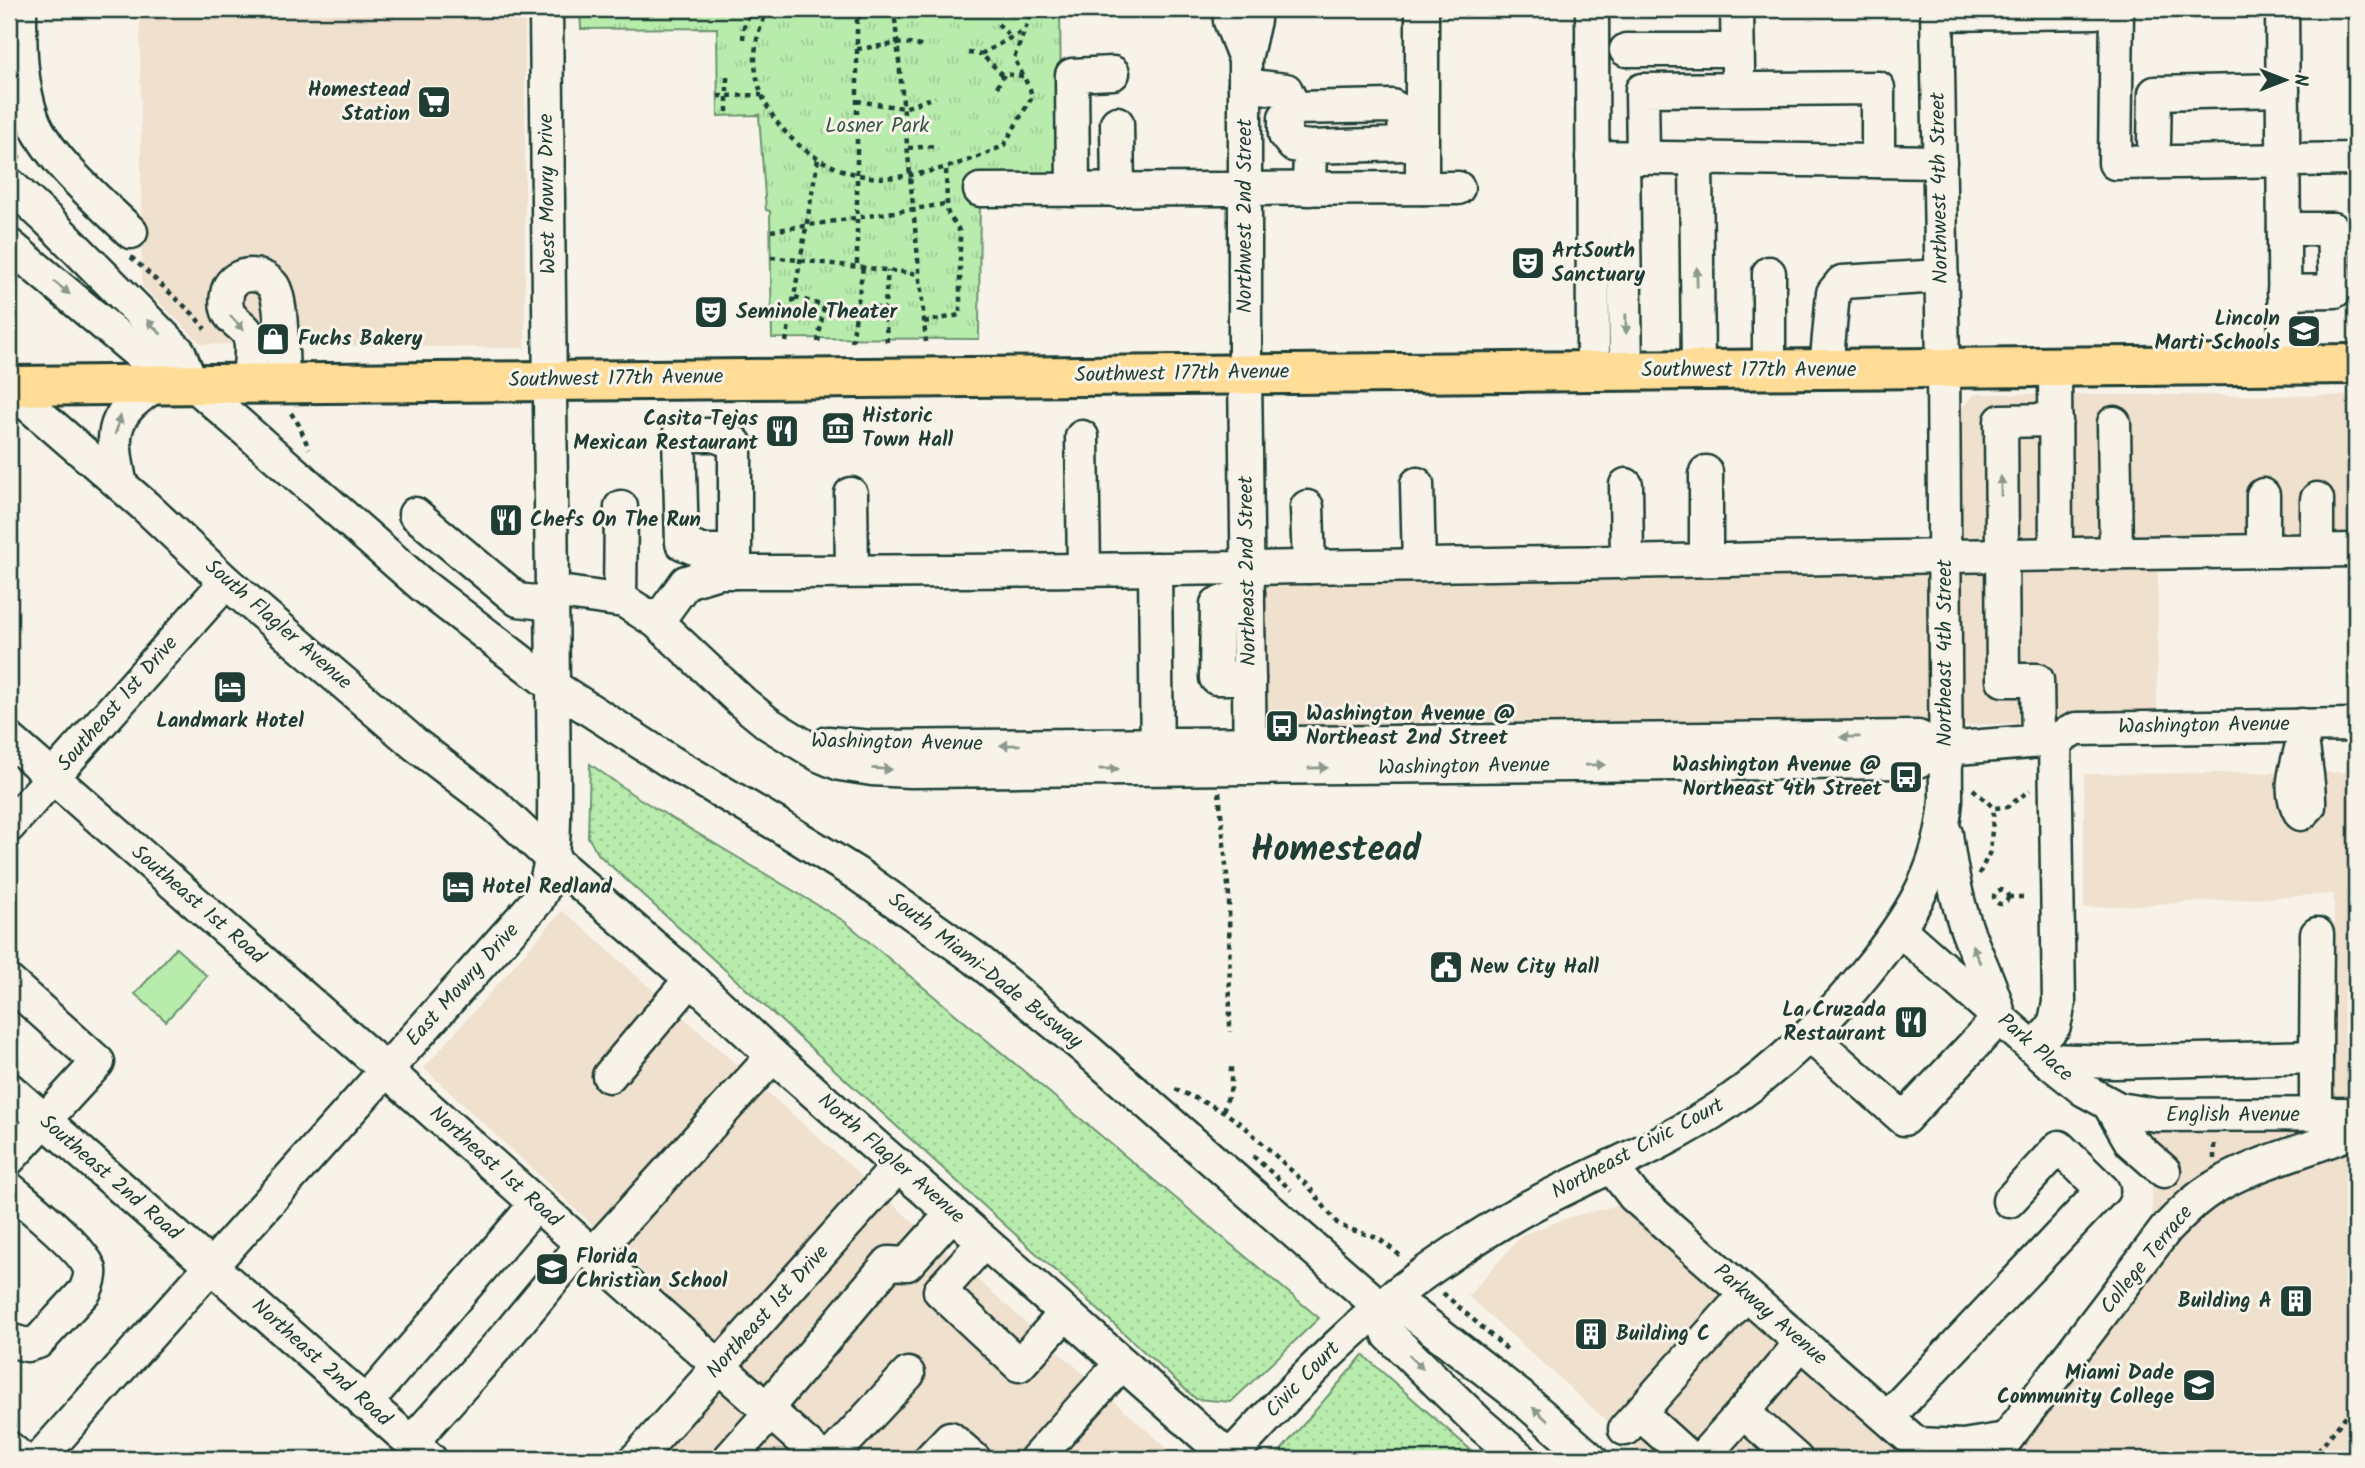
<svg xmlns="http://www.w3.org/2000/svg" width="2365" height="1468" viewBox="0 0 2365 1468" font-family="Kalam,sans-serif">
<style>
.built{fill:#f0e0ce}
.grass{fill:url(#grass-dots);stroke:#6c9470;stroke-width:2}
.park{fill:url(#park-tufts);stroke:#6c9470;stroke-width:2}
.pitch{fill:#b8ecad;stroke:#6c9470;stroke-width:2}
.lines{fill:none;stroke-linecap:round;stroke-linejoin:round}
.minor-casing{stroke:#1f3d34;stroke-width:37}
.major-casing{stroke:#1f3d34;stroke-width:44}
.path{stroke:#1f3d34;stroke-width:4.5;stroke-dasharray:5 5;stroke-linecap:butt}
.minor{stroke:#f7f3e8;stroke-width:32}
.major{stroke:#ffdd96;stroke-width:38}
.oneway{fill:#8b988e}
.labels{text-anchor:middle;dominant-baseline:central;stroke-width:6;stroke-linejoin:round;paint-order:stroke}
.poi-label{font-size:21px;font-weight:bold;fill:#1f3d34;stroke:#f7f3e8;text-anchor:start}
.park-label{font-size:21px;fill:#365746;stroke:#f7f3e8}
.street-label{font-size:21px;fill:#1f3d34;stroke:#f7f3e8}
.town-label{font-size:35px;font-weight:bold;fill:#1f3d34;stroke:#f7f3e8}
</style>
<defs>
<pattern id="grass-dots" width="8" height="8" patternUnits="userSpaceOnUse" patternTransform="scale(1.75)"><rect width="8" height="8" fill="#b8ecad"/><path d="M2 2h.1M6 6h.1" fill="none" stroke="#9ecb95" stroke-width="1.8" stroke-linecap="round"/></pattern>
<pattern id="park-tufts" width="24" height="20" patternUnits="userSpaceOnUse" patternTransform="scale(1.75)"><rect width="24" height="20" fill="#b8ecad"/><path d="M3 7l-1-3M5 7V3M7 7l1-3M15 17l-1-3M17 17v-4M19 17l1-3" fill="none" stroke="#9ecb95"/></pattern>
</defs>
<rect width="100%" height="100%" fill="#f7f3e8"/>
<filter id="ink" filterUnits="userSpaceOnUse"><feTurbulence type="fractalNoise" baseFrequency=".0143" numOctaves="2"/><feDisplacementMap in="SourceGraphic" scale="14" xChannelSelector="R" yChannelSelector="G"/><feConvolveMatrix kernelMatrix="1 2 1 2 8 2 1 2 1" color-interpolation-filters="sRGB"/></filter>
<g filter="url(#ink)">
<g class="built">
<polygon points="140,9 525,9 525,348 202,344 142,286"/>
<polygon points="1975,394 2356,396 2356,565 2158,572 2157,714 1963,726 1263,735 1263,577 1958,567 1956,414"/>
<polygon points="2356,772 2356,1459 1954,1459 2013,1411 2147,1230 2152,1215 2151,1127 2334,1127 2334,894 2084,908 2084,774"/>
<polygon points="562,911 574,920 1179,1459 786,1459 781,1455 777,1459 614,1459 719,1343 424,1068"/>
<polygon points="1627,1203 1918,1459 1649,1459 1468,1296 1522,1235 1570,1217"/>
</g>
<g class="grass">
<polygon points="590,764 635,796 844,921 1319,1318 1231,1402 1196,1399 599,855 588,837"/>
<polygon points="1363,1355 1481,1459 1282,1459 1277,1455"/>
</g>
<polygon class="park" points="580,9 1060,9 1062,180 980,181 979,339 772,338 770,211 766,210 759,115 718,116 717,28 581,29"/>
<polygon class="pitch" points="176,948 207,976 166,1021 135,994"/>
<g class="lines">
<g class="minor-casing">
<g id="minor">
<path d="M20,9C20,44 20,83 32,117C46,157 100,202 131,232"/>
<polyline points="1230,9 1230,21 1245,59"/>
<polyline points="1592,9 1593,371"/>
<polyline points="1737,9 1738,70"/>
<polyline points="2117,9 2115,163 2356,159"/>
<polyline points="2282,9 2285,365"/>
<polyline points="1937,14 2095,12"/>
<polyline points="1626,50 1737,50"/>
<polyline points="1245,85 1286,90 1294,108"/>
<polyline points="1117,123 1118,191"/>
<polyline points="2154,142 2155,93 2283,90"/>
<polyline points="1592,157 1940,162"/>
<polyline points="1623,158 1626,371"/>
<polyline points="1643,158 1642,90 1878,88 1878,161"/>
<polyline points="1696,158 1698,370"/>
<polyline points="9,184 48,220 179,352 191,382"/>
<polyline points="1422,188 1422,9"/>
<polyline points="1309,189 1310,147 1404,144 1405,113 1392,106 1294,108 1285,117 1285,135 1293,145 1310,147"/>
<polyline points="980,190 1458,188"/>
<polyline points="1073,190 1072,75 1113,73"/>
<polyline points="2284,229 2333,229 2335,291 2284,292"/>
<polyline points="9,245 138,353 191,382 422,585 553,686 671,762 778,825 857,874 975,958 1087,1050 1379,1306 1389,1335 1479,1423 1521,1459"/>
<polyline points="1769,273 1769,369"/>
<polyline points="2055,367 2056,553"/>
<polyline points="1826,369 1833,293 1842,282 1942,276"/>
<path d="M249,382C249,369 253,351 250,339C245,320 222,324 227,294C230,272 261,269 273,286C283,300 282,363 283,382"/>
<polyline points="9,388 145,506 226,582 416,745 497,807 551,858 691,979 773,1056 1231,1459"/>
<polyline points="2114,423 2116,552"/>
<polyline points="1082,437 1084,569"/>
<polyline points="1417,484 1419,564"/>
<path d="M121,485C109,430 111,414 159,383"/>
<polyline points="1626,485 1627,561"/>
<polyline points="851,494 852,571"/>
<polyline points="2317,499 2317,550"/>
<polyline points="1307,507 1309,567"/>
<polyline points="415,514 518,600 552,604"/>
<polyline points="735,551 701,551 682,543 679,435 714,435 735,443 735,572"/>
<polyline points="2263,551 2263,495"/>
<polyline points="1706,559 1706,472"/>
<polyline points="1155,569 1157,764"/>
<polyline points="552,591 624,601 657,622 742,702 769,724 821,756 840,764 872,769 910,771 1908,762 1918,761 1945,749 2055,740 2076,729 2356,725"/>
<polyline points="1248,594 1217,604 1216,678 1249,678"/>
<polyline points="620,600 621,507"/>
<path d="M657,622L686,582L719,572C1265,572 1810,556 2356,550"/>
<path d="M2301,725C2302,753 2310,778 2309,806L2301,814C2287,792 2296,769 2302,745"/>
<polyline points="9,739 368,1054 823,1459"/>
<polyline points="2038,741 2037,680 2003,680 2001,421 2056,420"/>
<polyline points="828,743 872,747 1918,737 1945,749"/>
<polyline points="1250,764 1245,373 1245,59 1254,20 1254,9"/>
<polyline points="9,826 226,582"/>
<path d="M1946,834C1950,865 1955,894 1965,924C1975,955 1992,983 1999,1015"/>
<polyline points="1899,929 2047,1060 2084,1090 2119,1109 2156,1115 2356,1114"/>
<polyline points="9,982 98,1062 9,1159"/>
<polyline points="1809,1035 1904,1119 2000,1017"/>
<polyline points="2034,1048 2054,1026 2059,1003 2055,740"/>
<polyline points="2316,1057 2317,934"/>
<polyline points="2047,1060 2115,1062 2316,1057 2316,1115"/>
<polyline points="609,1076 691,979"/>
<polyline points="9,1089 430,1459"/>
<polyline points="2110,1106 2131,1142 2164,1171"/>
<polyline points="1611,1166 1634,1196 1934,1459"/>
<path d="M9,1188C26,1203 86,1251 90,1270C91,1277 88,1284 85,1291L38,1342L27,1345L9,1340"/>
<polyline points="984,1242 940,1291 1019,1365 1065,1314"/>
<polyline points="593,1254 773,1056"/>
<polyline points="1379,1306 1407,1310 1412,1313 1522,1398 1591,1459"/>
<polyline points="365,1404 536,1204"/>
<polyline points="766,1409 889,1263 907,1264 952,1214"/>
<polyline points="1888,1417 2103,1190 2059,1147 2009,1201"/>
<polyline points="1648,1421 1690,1459"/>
<polyline points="1625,1429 1745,1295"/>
<polyline points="411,1443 510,1332 582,1245"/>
<polyline points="1917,1444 1963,1446 2006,1439"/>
<polyline points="9,1448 22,1459"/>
<path d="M39,1459L537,901C557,867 554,822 554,784L546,9"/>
<polyline points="636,1459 899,1165"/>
<polyline points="729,1459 770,1413"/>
<polyline points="829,1459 908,1374"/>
<polyline points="930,1459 950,1438 974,1459"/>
<polyline points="1036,1459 1121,1364"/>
<path d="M1228,1459C1293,1390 1356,1319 1436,1265C1471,1241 1506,1218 1544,1199C1605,1168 1670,1142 1727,1103C1783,1064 1833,1015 1875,961C1915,910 1941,865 1946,800L1943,368L1937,9"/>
<polyline points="1701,1459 1743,1412"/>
<polyline points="1796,1459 1743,1412 1801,1343"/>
<path d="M1991,1459L2166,1229C2181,1214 2196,1198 2215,1187C2259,1160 2310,1151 2356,1130"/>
</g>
</g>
<g class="major-casing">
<polyline id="major" points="9,386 2356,364"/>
</g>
<g class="path">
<path d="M769,9C725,85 792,166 870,177C903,182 975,162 1004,145L1032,97L1030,89L1014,58L1033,9"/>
<polyline points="857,9 857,266"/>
<polyline points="894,9 926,342"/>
<polyline points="857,18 879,9"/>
<polyline points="998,24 1011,37"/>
<polyline points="743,39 744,26 751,9"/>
<polyline points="857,49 904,43 926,47"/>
<polyline points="968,53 981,54"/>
<polyline points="1023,76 1002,74 981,54 1023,31"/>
<polyline points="727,77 727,114"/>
<polyline points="997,87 1004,75"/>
<polyline points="718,96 762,95"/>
<polyline points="857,101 904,108 935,97"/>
<polyline points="908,148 935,146"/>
<polyline points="9,149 20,159"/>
<polyline points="771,231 946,204"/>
<polyline points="131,257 193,314 205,329"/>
<polyline points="771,257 920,274"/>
<polyline points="795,297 824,306 885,308"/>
<path d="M924,322L960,315V234C958,224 949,219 947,210L946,166"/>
<polyline points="786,342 818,159"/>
<polyline points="818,342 824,306"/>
<polyline points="852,342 863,267"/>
<polyline points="887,342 885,304 888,270"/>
<polyline points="291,413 299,425 309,449"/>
<polyline points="1973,789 1994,808"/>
<polyline points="1219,792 1229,896 1230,1032"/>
<polyline points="1979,874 1990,852 1994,808 2007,807 2030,790"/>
<circle cx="2001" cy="897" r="7"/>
<polyline points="2008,897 2027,897"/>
<polyline points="1175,1089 1223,1111 1245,1127 1309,1187 1337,1223 1346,1228 1378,1238 1402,1257"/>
<polyline points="1223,1111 1231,1088 1231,1065"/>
<polyline points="1253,1156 1291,1190"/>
<polyline points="2214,1159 2214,1140"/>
<polyline points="1443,1293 1510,1352"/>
<polyline points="2312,1459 2356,1403"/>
</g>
<use href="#minor" class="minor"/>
<use href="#major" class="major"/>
</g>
<defs><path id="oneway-solid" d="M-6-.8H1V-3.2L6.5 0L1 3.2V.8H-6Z" transform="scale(1.75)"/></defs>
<g class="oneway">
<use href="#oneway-solid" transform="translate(1697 277) rotate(-91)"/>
<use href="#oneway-solid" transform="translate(62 288) rotate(39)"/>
<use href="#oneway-solid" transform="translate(237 323) rotate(47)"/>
<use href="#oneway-solid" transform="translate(1626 324) rotate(89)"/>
<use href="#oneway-solid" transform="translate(154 327) rotate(-135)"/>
<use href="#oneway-solid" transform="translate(118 425) rotate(-74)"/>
<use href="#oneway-solid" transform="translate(2001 486) rotate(-90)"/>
<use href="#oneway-solid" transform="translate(1850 737) rotate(179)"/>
<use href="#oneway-solid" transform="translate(1010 745) rotate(179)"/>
<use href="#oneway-solid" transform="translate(1595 765) rotate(-1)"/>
<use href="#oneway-solid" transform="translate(1318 768) rotate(-1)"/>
<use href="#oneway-solid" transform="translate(882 769) rotate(3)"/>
<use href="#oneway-solid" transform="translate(1109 769)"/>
<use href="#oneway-solid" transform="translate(1976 954) rotate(-114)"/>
<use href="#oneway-solid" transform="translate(1416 1362) rotate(45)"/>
<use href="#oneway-solid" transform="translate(1540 1414) rotate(-138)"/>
</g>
</g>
<defs>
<g id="supermarket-square" transform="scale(1.75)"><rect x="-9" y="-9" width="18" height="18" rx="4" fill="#1f3d34" stroke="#f7f3e8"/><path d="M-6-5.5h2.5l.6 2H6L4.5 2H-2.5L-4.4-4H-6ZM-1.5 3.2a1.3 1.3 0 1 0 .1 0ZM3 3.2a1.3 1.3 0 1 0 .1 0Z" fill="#fff"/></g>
<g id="theatre-square" transform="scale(1.75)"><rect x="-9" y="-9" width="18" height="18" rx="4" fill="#1f3d34" stroke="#f7f3e8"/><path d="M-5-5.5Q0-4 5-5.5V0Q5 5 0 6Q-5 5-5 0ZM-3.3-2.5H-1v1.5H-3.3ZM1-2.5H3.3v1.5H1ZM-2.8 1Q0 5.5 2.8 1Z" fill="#fff"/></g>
<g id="school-square" transform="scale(1.75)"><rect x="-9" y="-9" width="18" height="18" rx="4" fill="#1f3d34" stroke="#f7f3e8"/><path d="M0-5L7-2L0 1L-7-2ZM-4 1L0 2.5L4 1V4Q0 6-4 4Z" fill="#fff"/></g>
<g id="shop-square" transform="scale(1.75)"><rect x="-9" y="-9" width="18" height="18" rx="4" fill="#1f3d34" stroke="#f7f3e8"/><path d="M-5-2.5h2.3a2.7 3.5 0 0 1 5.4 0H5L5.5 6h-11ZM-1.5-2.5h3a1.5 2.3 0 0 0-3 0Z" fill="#fff"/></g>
<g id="museum-square" transform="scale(1.75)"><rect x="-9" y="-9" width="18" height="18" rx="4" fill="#1f3d34" stroke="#f7f3e8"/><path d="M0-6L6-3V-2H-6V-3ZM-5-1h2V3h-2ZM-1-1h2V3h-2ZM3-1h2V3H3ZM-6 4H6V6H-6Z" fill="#fff"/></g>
<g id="restaurant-square" transform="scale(1.75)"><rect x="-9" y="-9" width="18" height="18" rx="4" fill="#1f3d34" stroke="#f7f3e8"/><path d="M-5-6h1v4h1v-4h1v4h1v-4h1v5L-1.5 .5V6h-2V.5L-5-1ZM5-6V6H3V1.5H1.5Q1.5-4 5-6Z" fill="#fff"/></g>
<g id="hotel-square" transform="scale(1.75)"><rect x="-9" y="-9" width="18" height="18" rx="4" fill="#1f3d34" stroke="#f7f3e8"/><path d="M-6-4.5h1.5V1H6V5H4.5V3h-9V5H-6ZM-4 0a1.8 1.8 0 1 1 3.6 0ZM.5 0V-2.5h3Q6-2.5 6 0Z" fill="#fff"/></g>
<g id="bus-square" transform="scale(1.75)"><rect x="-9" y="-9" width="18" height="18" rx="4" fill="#1f3d34" stroke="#f7f3e8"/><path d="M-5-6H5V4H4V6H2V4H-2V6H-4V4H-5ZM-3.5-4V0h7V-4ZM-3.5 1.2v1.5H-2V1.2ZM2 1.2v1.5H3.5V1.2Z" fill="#fff"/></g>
<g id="civic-square" transform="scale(1.75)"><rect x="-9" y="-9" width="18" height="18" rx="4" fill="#1f3d34" stroke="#f7f3e8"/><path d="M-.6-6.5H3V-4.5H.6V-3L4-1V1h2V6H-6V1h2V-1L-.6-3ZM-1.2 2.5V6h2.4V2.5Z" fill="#fff"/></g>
<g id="building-square" transform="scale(1.75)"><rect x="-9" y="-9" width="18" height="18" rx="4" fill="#1f3d34" stroke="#f7f3e8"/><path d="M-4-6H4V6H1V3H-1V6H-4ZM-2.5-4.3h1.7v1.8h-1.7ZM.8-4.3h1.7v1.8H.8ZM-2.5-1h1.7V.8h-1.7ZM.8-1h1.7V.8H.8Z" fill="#fff"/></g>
</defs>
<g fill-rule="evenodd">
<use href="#supermarket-square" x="434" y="102"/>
<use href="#theatre-square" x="1528" y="263"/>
<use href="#theatre-square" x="711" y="312"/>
<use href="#school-square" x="2304" y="331"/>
<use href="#shop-square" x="273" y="339"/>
<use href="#museum-square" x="838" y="428"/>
<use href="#restaurant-square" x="782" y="431"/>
<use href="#restaurant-square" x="506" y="520"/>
<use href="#hotel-square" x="230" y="687"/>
<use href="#bus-square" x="1282" y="726"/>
<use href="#bus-square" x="1906" y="777"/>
<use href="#hotel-square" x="458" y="887"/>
<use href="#civic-square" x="1446" y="967"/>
<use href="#restaurant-square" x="1911" y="1022"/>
<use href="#school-square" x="552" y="1269"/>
<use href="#building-square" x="2296" y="1301"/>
<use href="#building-square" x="1591" y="1334"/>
<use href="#school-square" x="2199" y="1385"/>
</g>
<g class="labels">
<g class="poi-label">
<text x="410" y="90" text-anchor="end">Homestead<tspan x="410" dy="24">Station</tspan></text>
<text x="1552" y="251">ArtSouth<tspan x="1552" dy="24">Sanctuary</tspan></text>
<text x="736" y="312">Seminole Theater</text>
<text x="2280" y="319" text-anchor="end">Lincoln<tspan x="2280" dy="24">Marti Schools</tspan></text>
<text x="298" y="339">Fuchs Bakery</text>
<text x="862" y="416">Historic<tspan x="862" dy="24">Town Hall</tspan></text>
<text x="758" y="419" text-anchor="end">Casita Tejas<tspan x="758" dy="24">Mexican Restaurant</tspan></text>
<text x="530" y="520">Chefs On The Run</text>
<text x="1306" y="714">Washington Avenue @<tspan x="1306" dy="24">Northeast 2nd Street</tspan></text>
<text x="230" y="721" text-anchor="middle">Landmark Hotel</text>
<text x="1882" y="765" text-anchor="end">Washington Avenue @<tspan x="1882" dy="24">Northeast 4th Street</tspan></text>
<text x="482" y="887">Hotel Redland</text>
<text x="1470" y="967">New City Hall</text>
<text x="1886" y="1010" text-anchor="end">La Cruzada<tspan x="1886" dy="24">Restaurant</tspan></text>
<text x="576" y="1257">Florida<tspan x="576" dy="24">Christian School</tspan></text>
<text x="2272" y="1301" text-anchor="end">Building A</text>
<text x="1616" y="1334">Building C</text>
<text x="2174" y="1373" text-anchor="end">Miami Dade<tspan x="2174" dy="24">Community College</tspan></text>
</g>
<g class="park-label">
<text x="877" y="126">Losner Park</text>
</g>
<g class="street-label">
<text transform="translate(1940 188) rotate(-91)">Northwest 4th Street</text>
<text transform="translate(548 194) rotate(-91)">West Mowry Drive</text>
<text transform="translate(1245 216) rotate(-90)">Northwest 2nd Street</text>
<text x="1749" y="370">Southwest 177th Avenue</text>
<text transform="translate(1182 374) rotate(-1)">Southwest 177th Avenue</text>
<text transform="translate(616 379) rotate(-1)">Southwest 177th Avenue</text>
<text transform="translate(1248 571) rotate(-91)">Northeast 2nd Street</text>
<text transform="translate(278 625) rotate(41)">South Flagler Avenue</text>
<text transform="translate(1945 653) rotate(-90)">Northeast 4th Street</text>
<text transform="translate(118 704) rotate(-49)">Southeast 1st Drive</text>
<text transform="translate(2204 726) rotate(-1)">Washington Avenue</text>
<text transform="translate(897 743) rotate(1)">Washington Avenue</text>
<text transform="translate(1464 767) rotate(-1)">Washington Avenue</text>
<text transform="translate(198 905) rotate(41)">Southeast 1st Road</text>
<text transform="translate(985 971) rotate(38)">South Miami-Dade Busway</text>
<text transform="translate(463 985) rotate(-48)">East Mowry Drive</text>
<text transform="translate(2035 1048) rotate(41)">Park Place</text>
<text x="2233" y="1115">English Avenue</text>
<text transform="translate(1638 1149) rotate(-28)">Northeast Civic Court</text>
<text transform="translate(891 1159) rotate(41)">North Flagler Avenue</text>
<text transform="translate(495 1167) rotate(42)">Northeast 1st Road</text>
<text transform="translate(110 1178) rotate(41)">Southeast 2nd Road</text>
<text transform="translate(2147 1260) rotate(-51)">College Terrace</text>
<text transform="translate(768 1312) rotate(-48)">Northeast 1st Drive</text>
<text transform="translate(1770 1315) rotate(41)">Parkway Avenue</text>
<text transform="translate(321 1363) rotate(42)">Northeast 2nd Road</text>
<text transform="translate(1303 1380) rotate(-46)">Civic Court</text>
</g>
<g class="town-label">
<text x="1336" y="851">Homestead</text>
</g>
</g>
<rect width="2365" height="1468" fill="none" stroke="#f7f3e8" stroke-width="35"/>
<rect x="18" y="18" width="2330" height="1433" fill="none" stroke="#1f3d34" stroke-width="2.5" filter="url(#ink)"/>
<g transform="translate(2285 80) rotate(90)" stroke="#f7f3e8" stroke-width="5" paint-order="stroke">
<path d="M0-5L12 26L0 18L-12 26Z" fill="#1f3d34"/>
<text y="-10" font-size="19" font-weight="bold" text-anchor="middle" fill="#1f3d34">N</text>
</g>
</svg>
